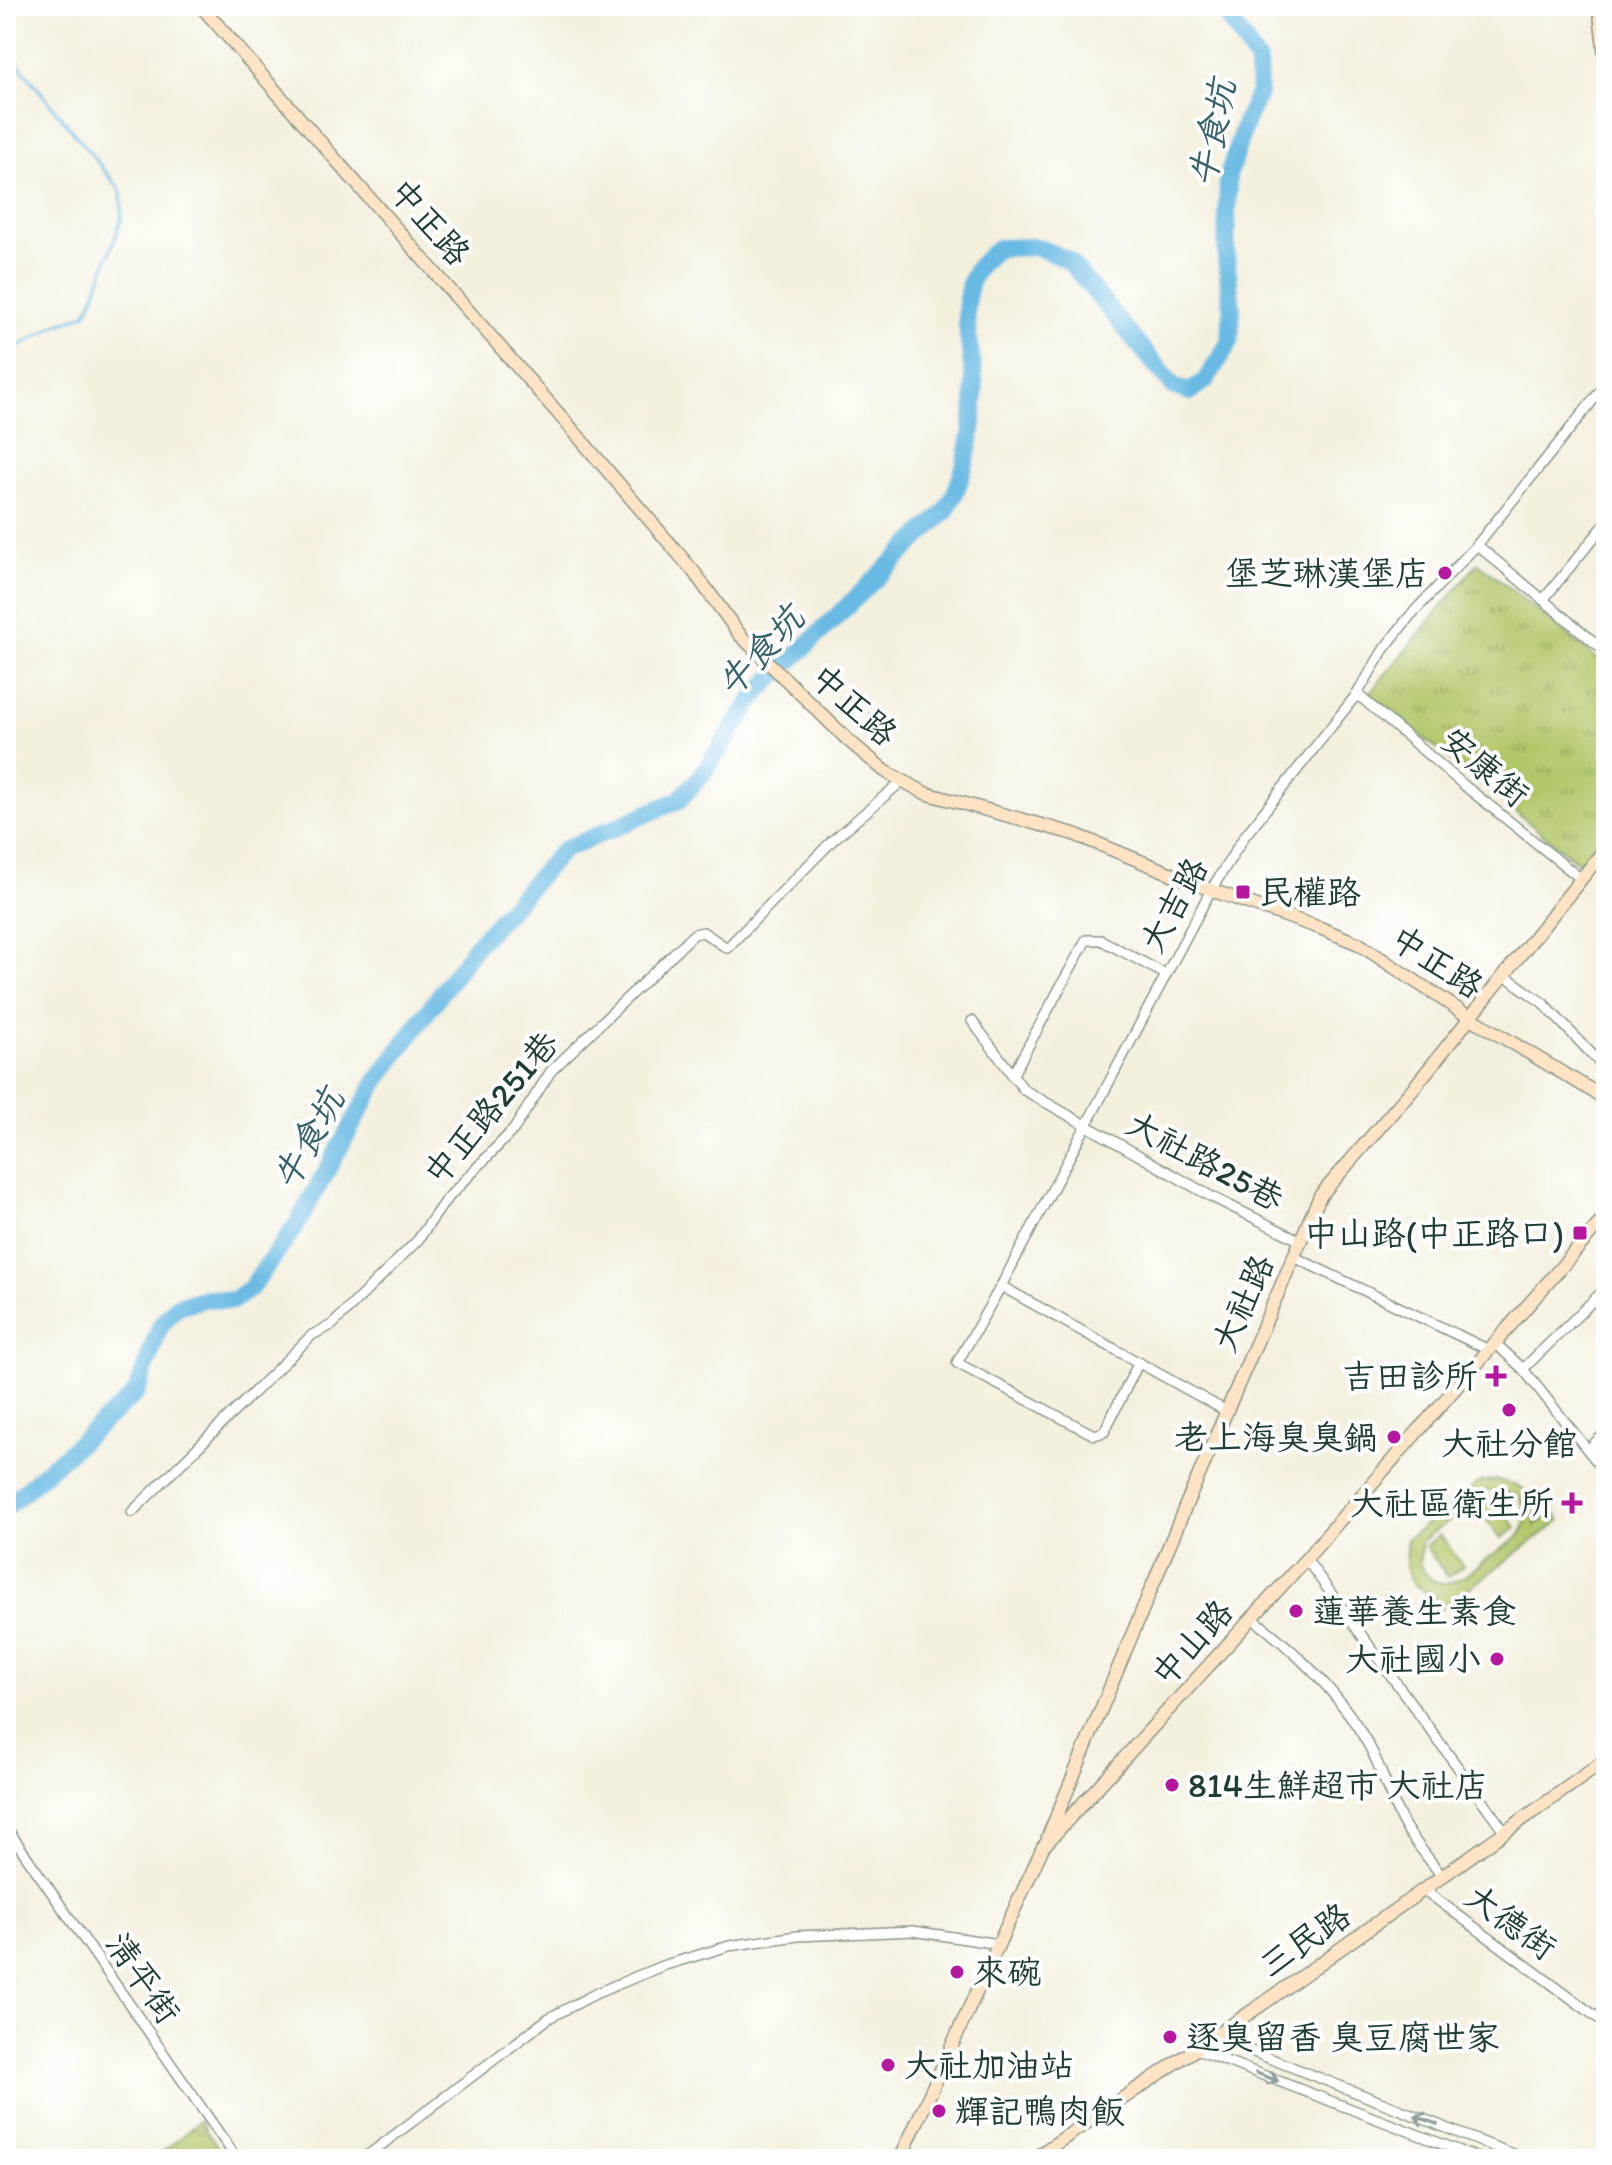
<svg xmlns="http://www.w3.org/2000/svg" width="1612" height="2165" viewBox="0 0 1612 2165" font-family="Itim,'LXGW WenKai TC',sans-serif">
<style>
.green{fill:#b2c76b;stroke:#688250;stroke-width:2;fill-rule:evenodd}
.park{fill:url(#park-tufts);stroke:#688250;stroke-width:2}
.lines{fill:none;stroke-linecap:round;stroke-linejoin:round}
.stream{stroke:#68b9e3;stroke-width:3}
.river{stroke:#68b9e3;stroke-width:18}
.street-casing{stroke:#8a9689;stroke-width:12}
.secondary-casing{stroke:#8a9689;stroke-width:15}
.street{stroke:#fff;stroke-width:9}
.secondary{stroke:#fee4c5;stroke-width:12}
.oneway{stroke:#8f9e9a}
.poi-dot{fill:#b5179e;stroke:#fff;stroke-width:3}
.labels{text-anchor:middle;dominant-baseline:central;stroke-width:8;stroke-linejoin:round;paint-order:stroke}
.street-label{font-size:34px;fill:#1f3d34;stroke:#fff}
.poi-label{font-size:34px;fill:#1f3d34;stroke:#fff;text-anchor:start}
.water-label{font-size:36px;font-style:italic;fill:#356269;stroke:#fff}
</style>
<defs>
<pattern id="park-tufts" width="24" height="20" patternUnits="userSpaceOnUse" patternTransform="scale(2)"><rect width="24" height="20" fill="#b2c76b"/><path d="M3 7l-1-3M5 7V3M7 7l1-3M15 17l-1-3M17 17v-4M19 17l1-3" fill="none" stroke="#90a359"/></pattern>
</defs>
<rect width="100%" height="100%" fill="#fff"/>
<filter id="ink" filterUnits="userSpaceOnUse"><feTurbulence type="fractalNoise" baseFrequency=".0125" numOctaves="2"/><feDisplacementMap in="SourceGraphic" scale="16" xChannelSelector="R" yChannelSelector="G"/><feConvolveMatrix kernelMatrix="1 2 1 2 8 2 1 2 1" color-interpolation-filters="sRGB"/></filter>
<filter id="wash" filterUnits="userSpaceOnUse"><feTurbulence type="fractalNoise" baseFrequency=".006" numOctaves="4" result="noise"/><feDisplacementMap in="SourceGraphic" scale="32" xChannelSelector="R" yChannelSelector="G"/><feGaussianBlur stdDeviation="1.8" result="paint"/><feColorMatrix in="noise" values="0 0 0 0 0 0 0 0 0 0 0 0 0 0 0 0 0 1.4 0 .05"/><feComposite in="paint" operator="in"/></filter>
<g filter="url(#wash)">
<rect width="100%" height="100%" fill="#f4f0de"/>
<g class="green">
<path d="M1498,1480C1526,1487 1536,1494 1535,1525L1554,1512L1560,1521L1423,1622L1416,1612L1436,1595C1406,1588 1403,1568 1407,1539L1481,1481ZM1488,1491H1504L1520,1499C1526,1509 1528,1524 1520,1535C1515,1542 1502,1548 1495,1553C1471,1571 1439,1605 1419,1563L1422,1541Z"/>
<polygon points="1494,1496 1516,1527 1501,1539 1478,1508"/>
<polygon points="1440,1535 1463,1566 1448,1577 1425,1546"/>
</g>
<g class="park">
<polygon points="1478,563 1606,666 1606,832 1579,863 1369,694"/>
<polygon points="200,2121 225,2159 154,2159"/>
</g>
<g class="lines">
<polyline class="stream" points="6,49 121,191 122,218 94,297 85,314 57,325 6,353"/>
<path class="river" d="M6,1507L136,1393L160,1326L177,1306L207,1298L232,1301L250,1289L297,1224L376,1082L474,948L563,850L679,800L701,776L758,692L946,511C966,476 976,426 974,386C973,349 956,304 976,270C981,262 991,255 998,248L1037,247L1068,260L1174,387L1190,392L1206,380L1230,341L1232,309L1226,257L1228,176L1246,120L1259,93L1258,62L1221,6"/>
</g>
</g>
<g filter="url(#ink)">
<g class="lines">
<g class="street-casing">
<g id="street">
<polyline points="1477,545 1606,652"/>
<polyline points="1543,600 1606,523"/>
<polyline points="1357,694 1465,786 1580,878"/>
<polyline points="1504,975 1543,1003 1606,1069"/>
<polyline points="972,1021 1024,1090 1212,1197 1301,1241"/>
<polyline points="1012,1076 1086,940 1101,940 1165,974"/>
<polyline points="1294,1257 1489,1350"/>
<polyline points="1001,1286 957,1363 1094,1435 1104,1432 1139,1362"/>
<polyline points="1495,1343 1523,1369 1606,1473"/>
<polyline points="1523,1369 1606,1288"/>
<polyline points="1226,1411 1001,1286 1211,890 1244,837 1357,694 1384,649 1409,617 1477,545 1606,384"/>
<polyline points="1588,1450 1606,1432"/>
<polyline points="132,1512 312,1335 332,1325 418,1240 445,1201 514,1129 551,1071 694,934 703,932 727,948 833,840 901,782"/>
<polyline points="1306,1559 1505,1832"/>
<path d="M1252,1618C1298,1653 1340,1693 1368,1744C1383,1770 1390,1802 1406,1828C1417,1845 1431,1861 1443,1878"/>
<polyline points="6,1827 237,2159"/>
<polyline points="1424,1890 1606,2024"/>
<polyline points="1213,2036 1525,2159"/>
<polyline points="1195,2049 1481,2159"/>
<polyline points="363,2159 549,2018 597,1993 662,1966 729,1946 797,1936 913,1931 999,1944"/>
</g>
</g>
<g class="secondary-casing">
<g id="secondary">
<polyline points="201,6 571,428 694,572 740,635 849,741 885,771 925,793 1074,834 1211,890 1320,928 1359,944 1471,1018 1606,1099"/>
<polyline points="1599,6 1606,64"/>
<polyline points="1048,1837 1186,1505 1320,1196 1416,1085 1606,848"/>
<polyline points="900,2159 1043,1847 1306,1559 1606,1216"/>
<polyline points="1033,2159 1264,2003 1606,1760"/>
</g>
</g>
<use href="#street" class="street"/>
<use href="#secondary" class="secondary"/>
</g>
<defs><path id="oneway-shaft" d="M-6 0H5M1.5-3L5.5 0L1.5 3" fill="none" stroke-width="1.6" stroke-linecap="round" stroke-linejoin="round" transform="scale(2)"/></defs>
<g class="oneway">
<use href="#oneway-shaft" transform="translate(1267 2077) rotate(21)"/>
<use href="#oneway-shaft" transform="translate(1426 2120) rotate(-159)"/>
</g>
</g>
<g class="poi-dot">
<circle cx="1445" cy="573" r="8"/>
<rect x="1235" y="884" width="16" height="16" rx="4"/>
<rect x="1572" y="1225" width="16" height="16" rx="4"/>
<path d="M1492 1364h8v8h8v8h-8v8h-8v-8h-8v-8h8z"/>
<circle cx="1509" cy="1410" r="8"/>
<circle cx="1394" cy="1437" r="8"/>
<path d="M1568 1491h8v8h8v8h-8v8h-8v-8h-8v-8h8z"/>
<circle cx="1296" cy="1611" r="8"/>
<circle cx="1497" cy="1659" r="8"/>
<circle cx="1172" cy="1785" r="8"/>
<circle cx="957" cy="1972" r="8"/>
<circle cx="1170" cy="2037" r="8"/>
<circle cx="888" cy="2065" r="8"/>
<circle cx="939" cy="2111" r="8"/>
</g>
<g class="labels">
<g class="street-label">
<text transform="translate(430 222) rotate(49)">中正路</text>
<text transform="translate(854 705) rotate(42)">中正路</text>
<text transform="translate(1485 767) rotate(40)">安康街</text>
<text transform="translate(1174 905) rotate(-61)">大吉路</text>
<text transform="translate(1437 962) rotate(33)">中正路</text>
<text transform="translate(491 1108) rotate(-50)">中正路251巷</text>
<text transform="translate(1205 1161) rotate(28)">大社路25巷</text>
<text transform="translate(1243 1303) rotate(-66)">大社路</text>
<text transform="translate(1192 1643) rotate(-48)">中山路</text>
<text transform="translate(1511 1922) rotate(36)">大德街</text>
<text transform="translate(1305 1940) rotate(-35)">三民路</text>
<text transform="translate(143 1978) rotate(55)">清平街</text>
</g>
<g class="poi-label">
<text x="1429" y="573" text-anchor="end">堡芝琳漢堡店</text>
<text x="1259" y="892">民權路</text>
<text x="1564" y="1233" text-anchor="end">中山路(中正路口)</text>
<text x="1478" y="1376" text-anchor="end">吉田診所</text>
<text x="1378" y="1437" text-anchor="end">老上海臭臭鍋</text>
<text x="1509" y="1443" text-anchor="middle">大社分館</text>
<text x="1554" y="1503" text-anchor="end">大社區衛生所</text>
<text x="1312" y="1611">蓮華養生素食</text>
<text x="1481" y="1659" text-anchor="end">大社國小</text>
<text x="1188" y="1785">814生鮮超市 大社店</text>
<text x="973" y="1972">來碗</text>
<text x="1186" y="2037">逐臭留香 臭豆腐世家</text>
<text x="904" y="2065">大社加油站</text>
<text x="955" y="2111">輝記鴨肉飯</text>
</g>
<g class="water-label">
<text transform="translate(1212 133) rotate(-78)">牛食坑</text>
<text transform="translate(760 651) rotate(-47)">牛食坑</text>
<text transform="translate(308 1139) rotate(-61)">牛食坑</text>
</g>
</g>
<rect width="1612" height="2165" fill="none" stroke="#fff" stroke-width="32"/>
</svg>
